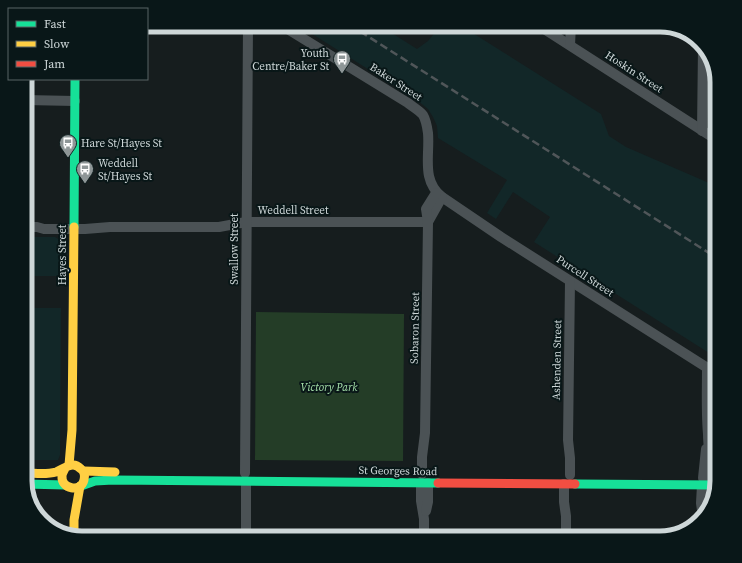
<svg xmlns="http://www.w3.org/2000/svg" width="742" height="563" viewBox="0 0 742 563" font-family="'Source Serif 4',serif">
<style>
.built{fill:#122728}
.green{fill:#243d27}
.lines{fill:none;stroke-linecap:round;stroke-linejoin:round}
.street{stroke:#4b5255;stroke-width:10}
.fast{stroke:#16e098;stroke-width:9}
.slow{stroke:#ffcf43;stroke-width:9}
.jam{stroke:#f24e42;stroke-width:9}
.rail{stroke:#505659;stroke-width:2.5;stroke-dasharray:8 4;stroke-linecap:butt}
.labels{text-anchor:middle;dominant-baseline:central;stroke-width:4;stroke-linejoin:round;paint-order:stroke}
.poi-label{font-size:11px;fill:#ced7d8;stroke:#091718;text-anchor:start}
.street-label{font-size:11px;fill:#ced7d8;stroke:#091718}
.park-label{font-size:11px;font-style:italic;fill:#a6e0aa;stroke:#091718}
.rim{fill:none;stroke:#ced7d8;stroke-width:5}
</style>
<rect width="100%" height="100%" fill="#161d1e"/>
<g class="built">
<polygon points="298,25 379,25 417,49 428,41 441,25 460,25 601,114 609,136 626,147 716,186 717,185 717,358 534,242 550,217 513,192 496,219 487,213 507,180 438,138 437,126 433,117 428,109 417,100"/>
<polygon points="25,237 55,237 61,241 61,276 25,276"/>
<polygon points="25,308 61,308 60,455 58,460 25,460"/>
</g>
<polygon class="green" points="256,312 404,314 403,461 255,460"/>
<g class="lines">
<g class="street">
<path d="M281,25L408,103C413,107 419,110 423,115C426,120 427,126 428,133C430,156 421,180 442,197L501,237L717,374"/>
<polyline points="538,25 717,140"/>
<polyline points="570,45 571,25"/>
<polyline points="25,100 75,101"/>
<polyline points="702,131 703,46"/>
<polyline points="714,138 715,74"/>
<polyline points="428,222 442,197"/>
<polyline points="25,227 37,227 44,229 85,229 110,227 219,227 246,222 428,222"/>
<polyline points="570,281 568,440 570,458 570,475"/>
<path d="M707,368C707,390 706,412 708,434C708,450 712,462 710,478"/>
<polyline points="245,473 248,25"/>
<polyline points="422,474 422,457 425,433 428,222 426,209 436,193"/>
<polyline points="703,478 706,449"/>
<polyline points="421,483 421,501 424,519 424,538"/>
<polyline points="564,484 564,502 566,516 566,538"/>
<polyline points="702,485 701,503 703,518"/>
<polyline points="426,511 428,502 428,483"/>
<polyline points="246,538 246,481"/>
</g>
<g class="fast">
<polyline points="74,227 75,79"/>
<polyline points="25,484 65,485"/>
<polyline points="575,484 716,485"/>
<polyline points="81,486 95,481 113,480 438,483"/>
</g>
<g class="slow">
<polyline points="69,465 72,430 74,227"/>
<polyline points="84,471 115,472"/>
<path d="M25,473C35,473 46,475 56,472C62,470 67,465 73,465C76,465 79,467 81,469C85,472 85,476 84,480C81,493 61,489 62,476C62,473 64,471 65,468"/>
<polyline points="74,535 74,520 80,486"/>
</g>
<polyline class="jam" points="438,483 575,484"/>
<polyline class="rail" points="350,25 717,258"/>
</g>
<defs>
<g id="bus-pin" transform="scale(0.9)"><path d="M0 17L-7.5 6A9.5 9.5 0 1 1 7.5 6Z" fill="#8e9697" stroke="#091718"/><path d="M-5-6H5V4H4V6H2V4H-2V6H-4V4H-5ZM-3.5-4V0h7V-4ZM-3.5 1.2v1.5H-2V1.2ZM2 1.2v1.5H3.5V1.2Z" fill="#fff"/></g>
</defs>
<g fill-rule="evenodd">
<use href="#bus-pin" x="342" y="59"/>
<use href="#bus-pin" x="68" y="143"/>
<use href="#bus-pin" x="85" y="169"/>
</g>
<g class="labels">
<g class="poi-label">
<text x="329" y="53" text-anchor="end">Youth<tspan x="329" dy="13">Centre/Baker St</tspan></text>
<text x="81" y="143">Hare St/Hayes St</text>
<text x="98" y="163">Weddell<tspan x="98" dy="13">St/Hayes St</tspan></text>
</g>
<g class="street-label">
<text transform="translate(634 72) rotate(33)">Hoskin Street</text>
<text transform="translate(396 82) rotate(33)">Baker Street</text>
<text x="293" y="210">Weddell Street</text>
<text transform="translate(234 249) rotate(-90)">Swallow Street</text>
<text transform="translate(62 255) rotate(-90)">Hayes Street</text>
<text transform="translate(585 276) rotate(33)">Purcell Street</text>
<text transform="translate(415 328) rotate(-89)">Sobaron Street</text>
<text transform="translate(557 360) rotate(-89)">Ashenden Street</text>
<text transform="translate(398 471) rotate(1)">St Georges Road</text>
</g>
<g class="park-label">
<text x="329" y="387">Victory Park</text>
</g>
</g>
<path d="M0 0H742V563H0ZM82 32H660A50 50 0 0 1 710 82V481A50 50 0 0 1 660 531H82A50 50 0 0 1 32 481V82A50 50 0 0 1 82 32Z" fill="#091718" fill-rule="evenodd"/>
<path class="rim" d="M82 32H660A50 50 0 0 1 710 82V481A50 50 0 0 1 660 531H82A50 50 0 0 1 32 481V82A50 50 0 0 1 82 32Z"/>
<rect x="8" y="8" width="140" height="72" fill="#091718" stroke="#586465"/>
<rect x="16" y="21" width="20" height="6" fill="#16e098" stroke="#586465"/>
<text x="44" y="28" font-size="12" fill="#ced7d8">Fast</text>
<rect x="16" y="41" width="20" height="6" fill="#ffcf43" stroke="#586465"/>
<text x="44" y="48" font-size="12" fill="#ced7d8">Slow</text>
<rect x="16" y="61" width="20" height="6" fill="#f24e42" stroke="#586465"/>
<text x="44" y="68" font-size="12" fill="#ced7d8">Jam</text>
</svg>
